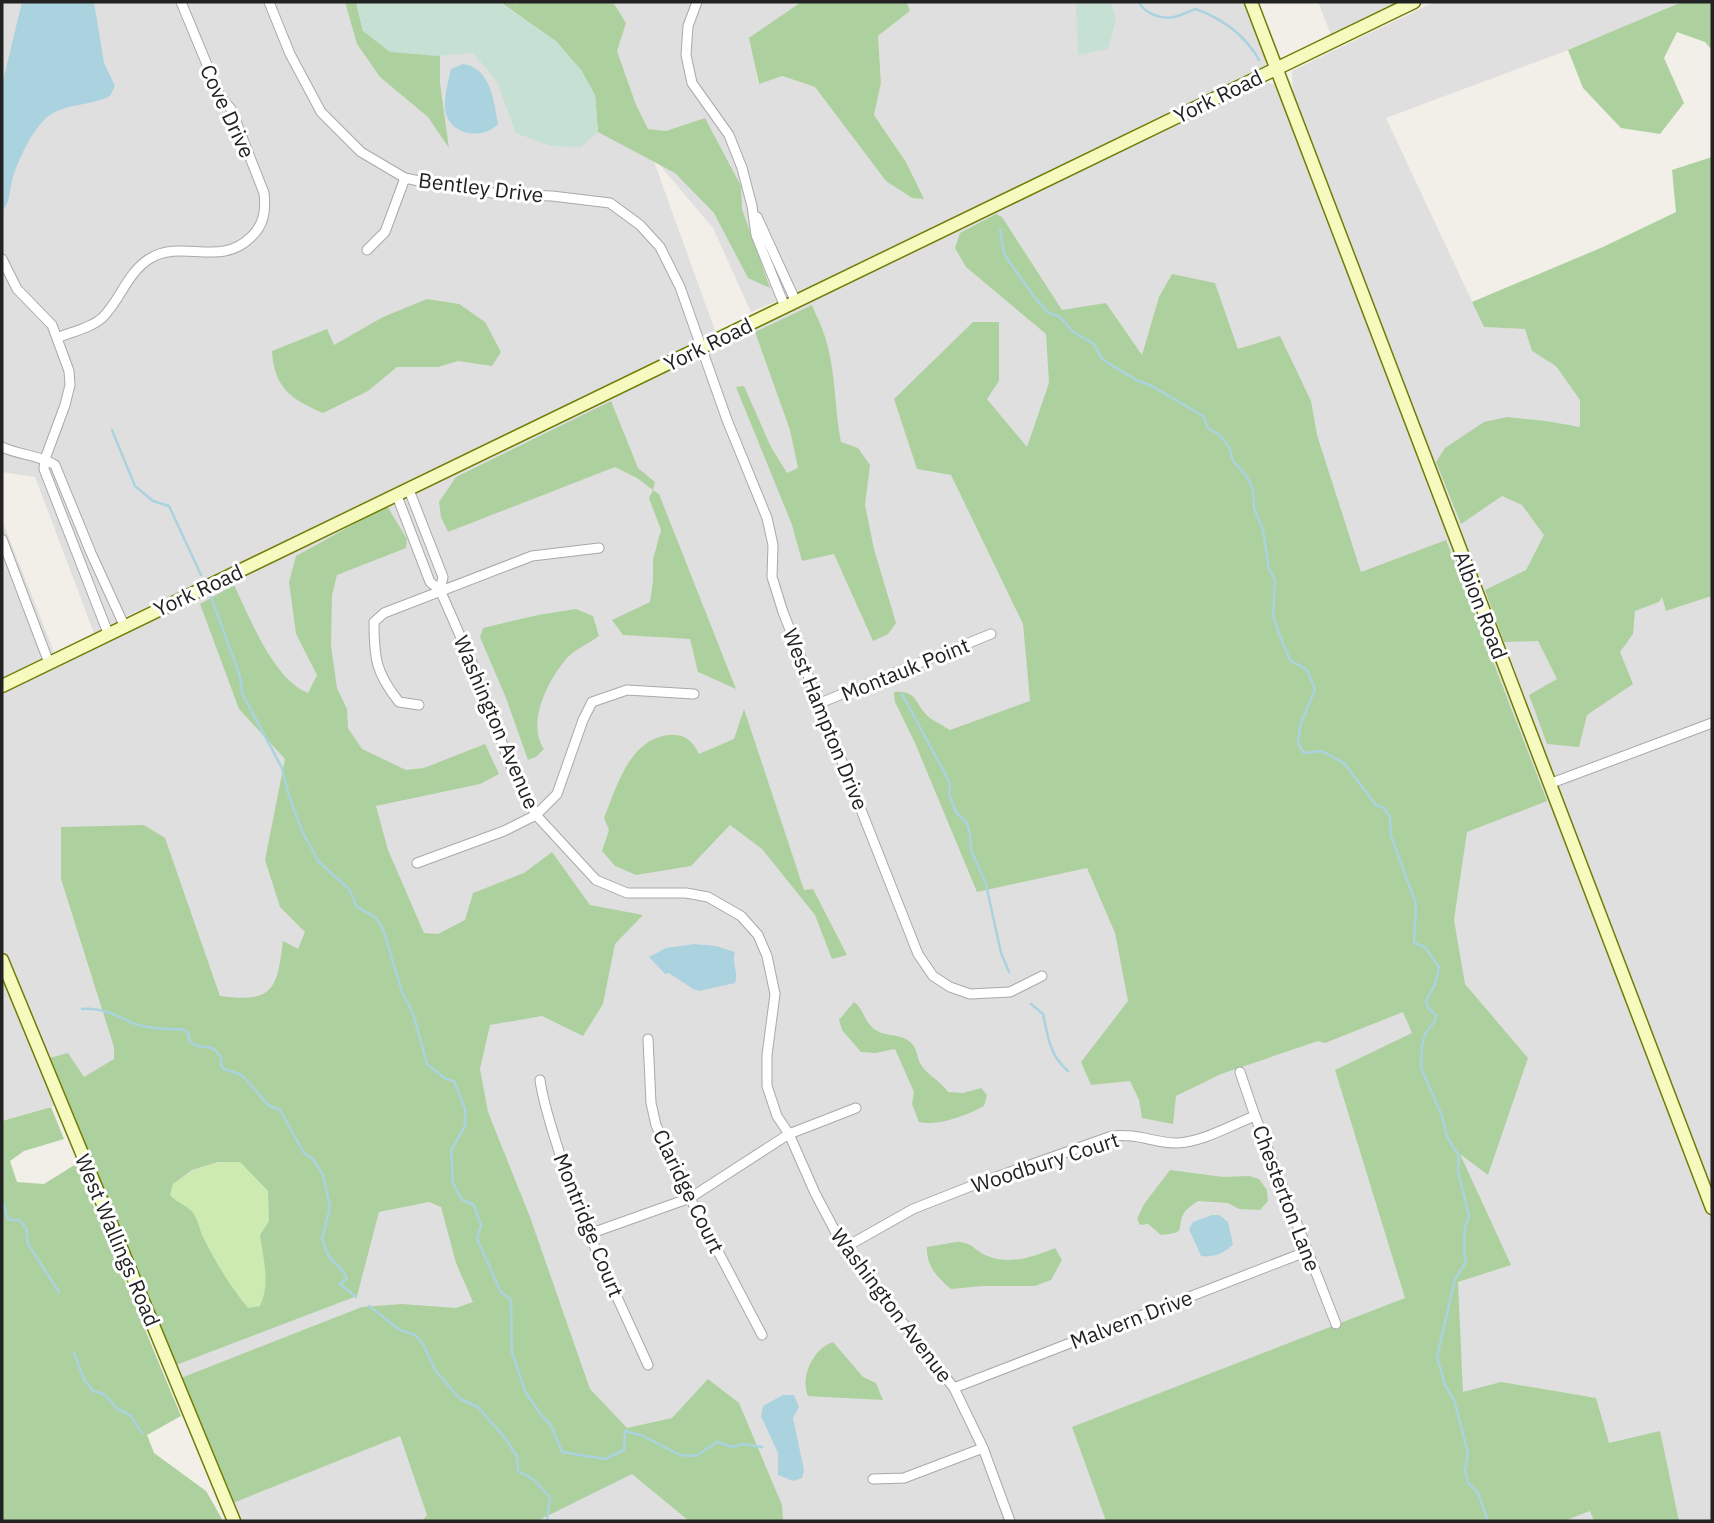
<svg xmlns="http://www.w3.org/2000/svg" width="1714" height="1523" viewBox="0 0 1714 1523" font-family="'IBM Plex Sans',sans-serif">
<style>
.residential{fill:#e0dfdf}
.grass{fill:#cdebb0}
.forest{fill:#add19e;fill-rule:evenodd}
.wetland{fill:#c6e0d4}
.water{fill:#aad3df}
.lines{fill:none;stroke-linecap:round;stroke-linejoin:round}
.stream{stroke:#aad3df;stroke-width:2.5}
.street-casing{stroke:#a9a9a9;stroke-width:11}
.secondary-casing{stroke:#707d05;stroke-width:15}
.street{stroke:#fff;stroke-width:9}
.secondary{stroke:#f7fabf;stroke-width:12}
.labels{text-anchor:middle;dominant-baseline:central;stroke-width:6;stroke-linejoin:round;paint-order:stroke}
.street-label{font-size:21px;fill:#222;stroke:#fff}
</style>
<rect width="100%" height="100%" fill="#f2efe9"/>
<g class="residential">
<polygon points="2,2 801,2 750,38 758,84 782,76 815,87 847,127 923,199 906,162 874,115 881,83 878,36 910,11 907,2 1247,2 1265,51 1266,65 1069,164 812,287 751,312 713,228 652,156 717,336 244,563 129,615 95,636 35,477 2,472"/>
<polygon points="1318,2 1404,2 1332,37"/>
<polygon points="1434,2 1682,2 1606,36 1386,118 1484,327 1578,331 1667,611 1712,596 1712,1193 1514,680 1293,94 1292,71"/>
<polygon points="1264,82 1278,85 1712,1222 1712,1521 241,1521 2,946 2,694"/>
<polygon points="2,520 54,652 2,678"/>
<polygon points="2,976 56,1105 2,1121"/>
</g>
<path class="grass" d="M240,1161L268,1191L269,1221L260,1235C264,1259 271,1283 260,1306L248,1308C230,1286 216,1263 203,1237C200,1231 199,1222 195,1216C189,1206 177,1204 170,1195L173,1184C196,1167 211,1162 240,1161Z"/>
<g class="forest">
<polygon points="345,2 356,2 363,31 440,55 440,83 449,148 428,117 380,77 357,44"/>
<polygon points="500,2 512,2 516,4 520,2 613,2 626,23 617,51 636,105 648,129 666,131 705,118 741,186 742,209 770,288 748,278 714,213 675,173 598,132 595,95 557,42"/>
<polygon points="801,2 907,2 910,11 878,36 881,83 874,115 906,162 924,199 912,198 886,181 815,87 782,76 759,84 749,38"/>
<polygon points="1682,2 1712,2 1712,50 1705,42 1677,32 1664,58 1684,103 1660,134 1621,128 1583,88 1568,50"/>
<polygon points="1712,157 1712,596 1666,611 1662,597 1659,602 1635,611 1633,634 1620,652 1633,684 1587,715 1579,747 1547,744 1529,695 1557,679 1538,641 1504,642 1485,590 1526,570 1544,535 1522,505 1502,496 1461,524 1436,462 1445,448 1484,422 1507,417 1546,421 1580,427 1580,400 1556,366 1532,351 1525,329 1484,327 1472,302 1603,247 1676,212 1672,170"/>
<path d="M996,214L1002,217L1062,310L1106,303L1142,355L1159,297L1172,274L1215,283L1238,349L1280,336L1311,401L1317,435L1361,572L1446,540L1547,801L1467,832L1454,920L1465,984L1528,1058L1488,1175L1460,1154L1511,1265L1458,1282L1463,1392L1501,1382L1596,1398L1609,1443L1660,1431L1679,1521H1594L1590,1511L1564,1521H1106L1072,1427L1405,1298L1335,1070L1412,1033L1403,1012L1325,1043L1318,1041L1221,1074L1176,1096L1173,1124L1142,1118L1139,1100L1130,1081L1091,1085L1081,1062L1128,1001L1115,933L1087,868L977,892L915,743L895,702L894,692C919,690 914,705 930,718C936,722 943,726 950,730L1030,701L1023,624L951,475L917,469L894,399L973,322H999V381L987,399L1027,447L1049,383L1046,334L966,267L955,248L960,233Z"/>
<path d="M427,299L459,304L485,322L501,352L492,366L458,361L438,367H397L368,391L323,413C292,400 274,388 272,351L327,329L334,345L383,317Z"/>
<path d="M812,305C815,313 820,322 823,331C836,366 834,405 841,442L858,448L870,465L865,505L874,549L896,623L888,634L873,641L834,554L802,561L792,525L736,387L744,386L771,447L787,473L798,468L790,430L755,332Z"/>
<polygon points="611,401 638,468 655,482 653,490 659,494 736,689 698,672 690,639 623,635 612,620 650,602 653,581 653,559 661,530 649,498 653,490 637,478 615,467 448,532 441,517 439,502 456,477"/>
<path d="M387,506L407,539L406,548L337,575L332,595L331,646L337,688L347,709L348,728L362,749L406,770L424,768L485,744L499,774L480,784L376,806L388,850L424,933L438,934L465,920L473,893L524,873L552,852L590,905L643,915L615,944L603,1004L583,1036L542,1016L490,1025L480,1069L488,1112L530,1217L590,1389L627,1428L672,1418L708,1379L739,1403L782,1505L783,1521H689L632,1474L537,1521H422L427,1515L400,1436L233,1503L181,1378L362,1307L402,1304L456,1308L473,1302L456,1263L441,1207L429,1202L379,1212L357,1296L176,1365L49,1058L68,1053L84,1077L114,1059V1047L61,879V827L144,825L165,838L220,996C273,1003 277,990 283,941L298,949L305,932L280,907L265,860L285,759L239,709L200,604L234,585C250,618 273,679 308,693L317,675L296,634L289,582L296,556ZM218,1162H240L268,1191L269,1221L260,1235C263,1259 271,1283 260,1306L248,1308C230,1286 216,1263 203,1237C200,1231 199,1223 195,1216C190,1206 178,1204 170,1195L173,1184L192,1170Z"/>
<path d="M576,609L593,616L599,636C590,643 575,649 567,658C548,680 526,723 544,749L536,757L528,760L506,698L480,637L483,628L538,615Z"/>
<path d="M744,709L804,890L813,889L847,955L832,959L815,915L762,849L730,825L691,866L636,875L615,866L602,851L609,830L604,818C617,786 630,737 671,735C685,734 693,741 699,754L734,739Z"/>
<path d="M854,1002C864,1009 864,1021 873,1028C883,1037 898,1033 909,1041C918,1048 916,1056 921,1065C928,1076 941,1081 948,1092L963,1093L981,1088L987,1095L984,1106C965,1116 940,1126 919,1122L912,1104L914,1092L895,1049L875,1053L861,1052L842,1030L839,1020Z"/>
<polygon points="51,1107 64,1139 24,1151 10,1161 17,1182 44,1184 76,1164 181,1416 147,1435 154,1453 206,1491 222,1519 219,1521 2,1521 2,1121"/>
<path d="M1170,1170L1223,1177L1249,1176L1259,1179L1267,1190L1268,1201L1260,1210L1239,1209L1228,1203L1198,1201C1194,1204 1186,1209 1184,1213C1175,1230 1189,1232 1161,1235L1148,1224L1140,1225L1137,1219L1144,1204Z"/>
<path d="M956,1242C973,1242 972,1249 985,1255C1009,1266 1032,1257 1055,1248L1062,1260L1051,1280L1035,1286H983L951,1289C937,1277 926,1266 927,1247Z"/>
<path d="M833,1342L863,1377L876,1383L883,1400L808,1396C800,1376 813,1349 833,1342Z"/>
</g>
<g class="wetland">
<polygon points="356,2 498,2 557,42 582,71 595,95 598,132 581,147 550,146 516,133 496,80 473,53 437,56 390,52 363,31"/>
<polygon points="1076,2 1111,2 1116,19 1108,49 1078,55"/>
</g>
<g class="water">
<path d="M22,2H94L104,63L115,86L110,96C93,105 69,104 53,113C35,123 17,161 12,181C9,192 10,203 2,211V85Z"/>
<path d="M463,64C491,68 494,101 498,124C482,141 448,135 445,109C444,97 448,82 451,69Z"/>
<path d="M694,944L716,946L735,952C731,962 739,972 735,983L699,991L693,989L669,973L665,974L649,957L666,948Z"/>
<path d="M1212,1215H1219L1228,1222L1233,1244C1226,1253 1212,1258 1201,1256L1189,1229L1193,1222Z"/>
<polygon points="783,1395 794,1395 799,1407 793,1418 804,1470 802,1478 793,1481 778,1475 778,1453 761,1416 763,1406"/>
</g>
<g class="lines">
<g class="stream">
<path d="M1139,2C1144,13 1161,20 1174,17C1181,16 1188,11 1196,9C1223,19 1245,35 1259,60"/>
<polyline points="1000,229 1004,254 1034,297 1049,313 1060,317 1072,331 1094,344 1102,359 1113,366 1138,381 1150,385 1203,416 1208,428 1220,435 1229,447 1233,461 1246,475 1253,490 1254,508 1263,530 1269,569 1275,580 1273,616 1280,636 1290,660 1307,670 1315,689 1300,726 1298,743 1304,753 1322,751 1344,763 1376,805 1384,808 1390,817 1391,836 1416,904 1414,943 1425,947 1439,967 1436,982 1426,1001 1428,1008 1436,1015 1435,1021 1425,1034 1422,1046 1421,1068 1442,1116 1447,1137 1459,1156 1458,1171 1469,1216 1465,1227 1464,1249 1466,1262 1455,1279 1437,1357 1445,1385 1454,1400 1468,1453 1465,1471 1468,1483 1478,1493 1488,1521"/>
<polyline points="112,430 135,486 153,501 169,506 201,575"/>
<polyline points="210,594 240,676 242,693 282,768 289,796 302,831 319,862 349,889 357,907 375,917 383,929 402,992 413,1013 427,1064 446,1079 454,1081 465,1109 465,1126 451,1150 453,1183 461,1199 474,1205 481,1225 477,1239 501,1292 511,1300 512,1353 526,1393 542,1416 551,1425 562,1452 605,1459 624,1450 625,1431 641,1435 680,1455 696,1456 717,1442 733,1447 742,1444 762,1447"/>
<polyline points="902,694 950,783 949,794 956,812 967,823 970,834 971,850 986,884 1001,953 1009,972"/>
<path d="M1031,1004L1043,1014C1048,1036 1049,1055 1068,1071"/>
<path d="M82,1009C98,1007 113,1013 126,1020C140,1028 166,1030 183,1029L189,1034V1041L197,1046L213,1048L221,1057V1065L224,1069L242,1075L268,1105L280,1110L304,1153L313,1159L323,1175L330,1207L322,1239L329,1257L344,1272L347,1278L340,1284L356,1297"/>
<polyline points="2,1205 4,1204 7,1217 11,1220 19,1220 26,1228 28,1244 59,1292"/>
<polyline points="369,1306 400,1330 415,1335 423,1344 435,1370 460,1399 478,1407 506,1439 517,1457 518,1471 533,1479 550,1497 547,1521"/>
<polyline points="74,1353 84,1379 93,1391 104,1394 117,1409 130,1415 142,1433"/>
</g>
<g class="street-casing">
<g id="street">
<polyline points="269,2 290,54 321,112 361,152 405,178 438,185 499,194 552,196 610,203 640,225 660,247 680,287 727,420 767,518 773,545 772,577 783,612 918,954 933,976 950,987 970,994 1010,992 1042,976"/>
<polyline points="697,2 688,26 686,55 692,83 729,135 742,168 752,206 756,235 785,307"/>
<polyline points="757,217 796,302"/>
<polyline points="367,250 385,232 405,178"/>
<polyline points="2,259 17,289 52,325 69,371 70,385 65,405 45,459 44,469 108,633"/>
<path d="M57,338C71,332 91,328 102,318C120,301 127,273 149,259C182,238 220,268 251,237C264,225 266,211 264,193L231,109L220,96L181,2"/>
<path d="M2,447C19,455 39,455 55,465L91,553L124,625"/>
<polyline points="409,490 443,577 440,590"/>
<polyline points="397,496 430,582 440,590 477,674 509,762 536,815 596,880 627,893 686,893 708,897 741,916 758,935 767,956 775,994 767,1055 767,1086 777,1116 789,1134 815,1193 844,1248 954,1388 983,1448 1010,1521"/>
<polyline points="2,539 49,663"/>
<polyline points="820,703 991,634"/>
<path d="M419,705L399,702C376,673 374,659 374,622L384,613L532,556L599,548"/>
<polyline points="1549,784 1712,723"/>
<polyline points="417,863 504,831 536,815 557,794 583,720 592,702 627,690 694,694"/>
<polyline points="648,1039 651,1103 656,1125 690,1198 762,1335"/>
<polyline points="1240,1072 1255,1116 1336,1324"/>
<path d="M540,1080C543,1102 550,1122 556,1142C579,1219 615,1292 648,1365"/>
<polyline points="589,1234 690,1198 789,1134 856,1108"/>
<path d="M844,1248L913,1209L979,1183L1112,1136C1138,1133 1154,1143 1177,1143C1203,1142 1231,1125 1255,1116"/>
<polyline points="954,1388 1308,1251"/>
<polyline points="873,1479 904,1478 983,1448"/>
</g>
</g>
<g class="secondary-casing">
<g id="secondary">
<polyline points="1251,2 1712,1208"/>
<polyline points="2,686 1414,2"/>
<polyline points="2,960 234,1521"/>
</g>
</g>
<use href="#street" class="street"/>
<use href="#secondary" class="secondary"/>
</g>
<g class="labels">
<g class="street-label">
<text transform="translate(1218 96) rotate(-26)">York Road</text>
<text transform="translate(228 111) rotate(65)">Cove Drive</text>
<text transform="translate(481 187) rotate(7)">Bentley Drive</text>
<text transform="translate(708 344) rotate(-26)">York Road</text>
<text transform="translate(198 590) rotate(-25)">York Road</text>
<text transform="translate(1481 605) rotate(69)">Albion Road</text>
<text transform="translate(905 669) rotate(-22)">Montauk Point</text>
<text transform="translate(826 719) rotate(68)">West Hampton Drive</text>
<text transform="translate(497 722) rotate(67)">Washington Avenue</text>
<text transform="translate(1045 1162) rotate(-18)">Woodbury Court</text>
<text transform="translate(689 1191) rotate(64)">Claridge Court</text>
<text transform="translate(1287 1198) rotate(69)">Chesterton Lane</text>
<text transform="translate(589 1225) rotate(68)">Montridge Court</text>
<text transform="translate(118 1240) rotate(67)">West Wallings Road</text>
<text transform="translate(892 1305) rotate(53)">Washington Avenue</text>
<text transform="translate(1131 1319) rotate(-21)">Malvern Drive</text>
</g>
</g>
<rect width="1714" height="1523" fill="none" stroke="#222222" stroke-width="7"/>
</svg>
